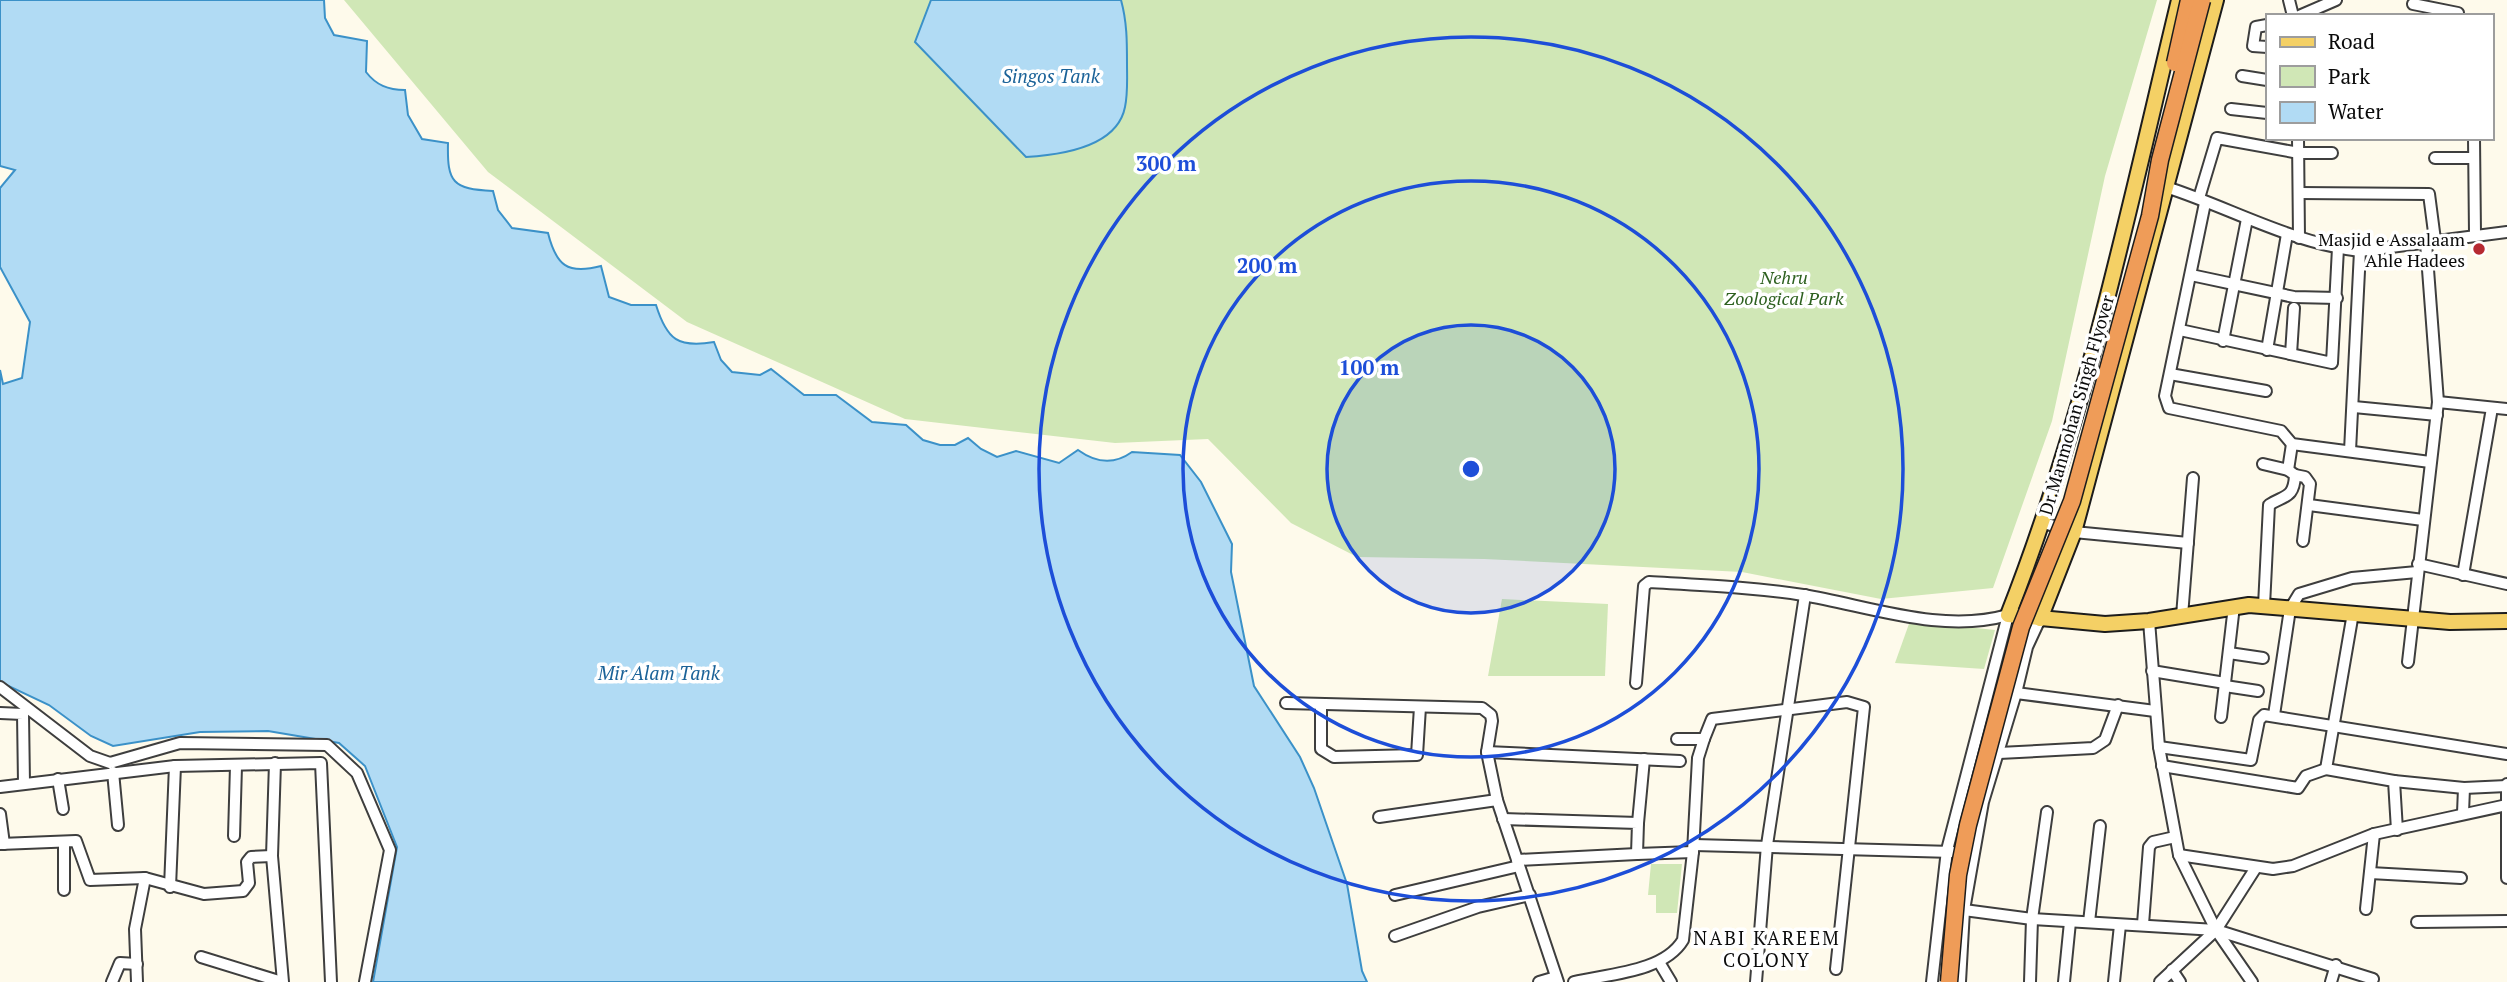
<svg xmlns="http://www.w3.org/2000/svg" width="2507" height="982" viewBox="0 0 2507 982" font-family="'PT Serif',serif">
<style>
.green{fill:#d0e7b6}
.water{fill:#b1dbf4;stroke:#3b91c8;stroke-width:2}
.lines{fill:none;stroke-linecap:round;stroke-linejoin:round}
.minor-casing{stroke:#3e3e3e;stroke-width:14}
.major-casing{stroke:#1c1c1c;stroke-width:18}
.minor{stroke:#fff;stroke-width:10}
.major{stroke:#f4d065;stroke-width:14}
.highway-bridge-casing{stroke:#1c1c1c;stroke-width:19;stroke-linecap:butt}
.highway-bridge{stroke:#ef9c58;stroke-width:16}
.ring{fill:none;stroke:#1d4ed8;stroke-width:3.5}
.poi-dot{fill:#b62931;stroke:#fff;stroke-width:2.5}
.labels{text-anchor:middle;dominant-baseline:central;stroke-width:7;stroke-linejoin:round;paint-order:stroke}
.poi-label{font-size:18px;fill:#0b0b0b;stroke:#fff;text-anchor:end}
.park-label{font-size:18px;font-style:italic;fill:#2d601f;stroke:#fff}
.street-label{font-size:18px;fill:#0b0b0b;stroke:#fff}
.water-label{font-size:19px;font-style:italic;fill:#1a6298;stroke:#fff}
.neighbourhood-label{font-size:19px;letter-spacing:2px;fill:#0b0b0b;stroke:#fff}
.centre{fill:#1d4ed8;stroke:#fff;stroke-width:3.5}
.ring-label{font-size:21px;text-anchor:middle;font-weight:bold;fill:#1d4ed8;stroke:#fff;stroke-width:7;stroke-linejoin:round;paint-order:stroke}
</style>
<rect width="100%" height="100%" fill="#fefaeb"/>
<g class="green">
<polygon points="344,0 2157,0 2105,176 2052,421 1993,588 1881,599 1742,572 1484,559 1357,557 1291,523 1208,439 1115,443 905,419 687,322 488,172"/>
<polygon points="1502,599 1608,604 1605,676 1488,676"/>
<polygon points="1910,621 1995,630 1984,669 1895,663"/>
<polygon points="1651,864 1682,864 1677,913 1656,913 1656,895 1648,895"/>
</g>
<g class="water">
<path d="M0,0H324L325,18L334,35L367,41L366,72C376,85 388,90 405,90L408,115L422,139L448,143C447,183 453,189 493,191L498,210L512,228L548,233C556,265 567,275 601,266L609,297L631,305H656C667,340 678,348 714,342L721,360L732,372L760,375L771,369L804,395H836L872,422L906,425L923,440L940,445H955L968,438L981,449L997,457L1016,451L1059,463L1078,450C1096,463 1114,465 1132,452L1180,455L1201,482L1232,544L1231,572L1254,686L1300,757L1314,788L1347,884L1362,971L1367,982H373L397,847L365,766L339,743L268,731L200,732L113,746L91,736L49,705L0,682V370L3,384L22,378L30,322L0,267V188L15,170L0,166Z"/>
<path d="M931,0H1121C1127,22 1127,41 1127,64C1127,78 1128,93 1125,107C1117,148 1060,155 1026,157L915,42Z"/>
</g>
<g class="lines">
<g class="minor-casing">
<g id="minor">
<polyline points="2289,0 2293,16"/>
<polyline points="2413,4 2458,13"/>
<polyline points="2299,16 2336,0"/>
<polyline points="2267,25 2256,27 2253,46 2267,47"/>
<polyline points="2242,76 2267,80"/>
<polyline points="2231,109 2267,113"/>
<polyline points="2298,138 2299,238"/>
<polyline points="2474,138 2475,234"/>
<polyline points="2435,158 2473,158"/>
<path d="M2166,187C2231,208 2291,243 2360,251L2507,232"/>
<polyline points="2299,193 2429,194 2435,240"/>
<polyline points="2199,198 2217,138 2299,153 2332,153"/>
<polyline points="2205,203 2165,396 2169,408 2281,431 2292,444 2430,462"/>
<polyline points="2191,275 2294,297 2337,298"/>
<polyline points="2180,330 2332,363 2338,248"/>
<polyline points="2223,341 2247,219"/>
<polyline points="2267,350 2287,234"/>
<polyline points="2291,354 2294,308"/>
<polyline points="2170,374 2266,391"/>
<polyline points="2438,402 2507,409"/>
<polyline points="2354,407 2437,415"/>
<polyline points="2350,451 2360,251"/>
<path d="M2263,464L2288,470L2295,475C2294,499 2284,495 2269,505L2264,606"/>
<polyline points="2288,470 2292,444"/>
<polyline points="2295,475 2305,477 2310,484 2303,541"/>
<polyline points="2309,505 2423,520"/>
<polyline points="2044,523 2074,532 2188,543"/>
<polyline points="2418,564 2507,584"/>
<polyline points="2463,575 2492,408"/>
<polyline points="2353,613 2326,769 2394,781 2397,830"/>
<polyline points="2182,616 2193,478"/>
<polyline points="2149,621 2159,747 2179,855 2216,930 2252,982"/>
<polyline points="2229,653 2263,658"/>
<polyline points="2408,662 2438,402 2426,243"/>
<polyline points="2152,671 2225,683 2234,606"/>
<path d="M1636,683L1644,586L1649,582C1701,585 1752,587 1803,595C1869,606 1942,634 2008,615"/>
<polyline points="2225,686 2258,691"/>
<polyline points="0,687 90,756 110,763 180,743 327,745 357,773 390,850 365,982"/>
<polyline points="2016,693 2155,711"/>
<polyline points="1286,703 1482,708 1491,715 1492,721 1487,752 1497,800 1558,982"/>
<polyline points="1321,704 1321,749 1334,757 1417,755 1420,707"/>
<polyline points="0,713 23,714 24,783"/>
<polyline points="2274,715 2290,609 2299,594 2352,578 2417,572"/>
<polyline points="2221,717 2225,683"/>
<polyline points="1704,739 1712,719 1847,702 1864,707 1836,969"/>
<polyline points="2159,747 2251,760 2259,720 2264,715 2507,754"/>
<polyline points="1487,752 1680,761"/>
<polyline points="1999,753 2093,748 2105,740 2118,705"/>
<polyline points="275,763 272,856 283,982"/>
<polyline points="2162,766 2298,788 2306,776 2326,769"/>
<polyline points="113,772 118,825"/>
<polyline points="58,779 63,809"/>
<polyline points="2394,781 2464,788 2507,786"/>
<polyline points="2507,784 2507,878"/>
<polyline points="0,787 175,766 321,763 331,982"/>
<polyline points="2463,813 2464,788"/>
<polyline points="0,814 4,844"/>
<polyline points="1379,817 1497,800"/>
<polyline points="1503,819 1638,823 1637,854 1693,852"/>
<polyline points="1638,823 1644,759"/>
<polyline points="234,836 236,766"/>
<polyline points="64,842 64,890"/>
<polyline points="0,844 76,841 90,880 145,878 204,894 243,891 249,883 247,862 251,857 272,856"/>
<polyline points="1694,845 1953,852"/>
<polyline points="2179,855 2273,869 2293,866 2374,834 2507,805"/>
<polyline points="1517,860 1637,854"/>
<polyline points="2370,873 2461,878"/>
<polyline points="170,887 175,766"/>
<polyline points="1395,895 1519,866"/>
<polyline points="2366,909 2374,834"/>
<polyline points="1964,910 2032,919 2216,930 2373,979"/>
<polyline points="2089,922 2100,826"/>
<polyline points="2417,922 2507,921"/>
<polyline points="2143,924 2149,847 2153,842 2175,837"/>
<polyline points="1395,936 1478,907 1530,895"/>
<polyline points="201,957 282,982"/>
<polyline points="1659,962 1671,982"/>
<polyline points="2172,970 2180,982"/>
<polyline points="112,982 120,963 137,964"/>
<polyline points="137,982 135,929 145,878"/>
<polyline points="1539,982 1556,977"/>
<path d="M1574,982C1608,974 1664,972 1683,940L1693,852L1698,758L1704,739H1677"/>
<polyline points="1756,982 1767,845 1805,595"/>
<polyline points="1932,982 1947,850 2008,615"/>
<polyline points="1960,982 1964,910 1983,802 2016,693 2027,647 2040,619"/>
<polyline points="2030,982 2032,919 2047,812"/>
<polyline points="2064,982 2070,922"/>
<polyline points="2114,982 2120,925"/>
<polyline points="2160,982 2216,930 2255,869"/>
<polyline points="2331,982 2336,965"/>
</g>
</g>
<g class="major-casing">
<g id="major">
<path d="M2179,0C2129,207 2086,417 2008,615L2105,624L2149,621L2249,605L2450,622L2507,621"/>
<polyline points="2040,619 2074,532 2216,0"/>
</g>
</g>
<use href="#minor" class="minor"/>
<use href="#major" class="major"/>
<g class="highway-bridge-casing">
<g id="highway-bridge">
<polyline points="2175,63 2189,0"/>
<polyline points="1949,982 1958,875 1968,825 2021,627 2072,501 2150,216 2160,160 2202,0"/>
</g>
</g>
<use href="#highway-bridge" class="highway-bridge"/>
</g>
<circle cx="1471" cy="469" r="144" fill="#1d4ed8" fill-opacity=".12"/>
<g class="ring">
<circle cx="1471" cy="469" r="144"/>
<circle cx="1471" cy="469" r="288"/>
<circle cx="1471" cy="469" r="432"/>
</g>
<circle class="poi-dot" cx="2479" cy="249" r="7"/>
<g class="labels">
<g class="poi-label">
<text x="2465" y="239">Masjid e Assalaam<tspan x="2465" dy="21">Ahle Hadees</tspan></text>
</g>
<g class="park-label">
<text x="1784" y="277">Nehru<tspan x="1784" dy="21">Zoological Park</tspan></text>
</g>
<g class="street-label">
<text transform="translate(2076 405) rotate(-74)">Dr.Manmohan Singh Flyover</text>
</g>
<g class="water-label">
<text x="1051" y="75">Singos Tank</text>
<text x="659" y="672">Mir Alam Tank</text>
</g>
<g class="neighbourhood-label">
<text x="1767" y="937">NABI KAREEM<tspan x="1767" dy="22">COLONY</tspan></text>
</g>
</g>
<circle cx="1471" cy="469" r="10" class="centre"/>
<g class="ring-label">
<text x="1166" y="171">300 m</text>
<text x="1267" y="273">200 m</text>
<text x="1369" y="375">100 m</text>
</g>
<rect x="2266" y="14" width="228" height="126" fill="#ffffff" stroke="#9d9d9d" stroke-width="2"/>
<rect x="2280" y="37" width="35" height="10" fill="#f4d065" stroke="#9d9d9d" stroke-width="2"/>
<text x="2328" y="49" font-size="21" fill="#0b0b0b">Road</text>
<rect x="2280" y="66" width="35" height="21" fill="#d0e7b6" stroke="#9d9d9d" stroke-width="2"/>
<text x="2328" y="84" font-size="21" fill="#0b0b0b">Park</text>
<rect x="2280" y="102" width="35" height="21" fill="#b1dbf4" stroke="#9d9d9d" stroke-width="2"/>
<text x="2328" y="119" font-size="21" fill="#0b0b0b">Water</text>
</svg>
